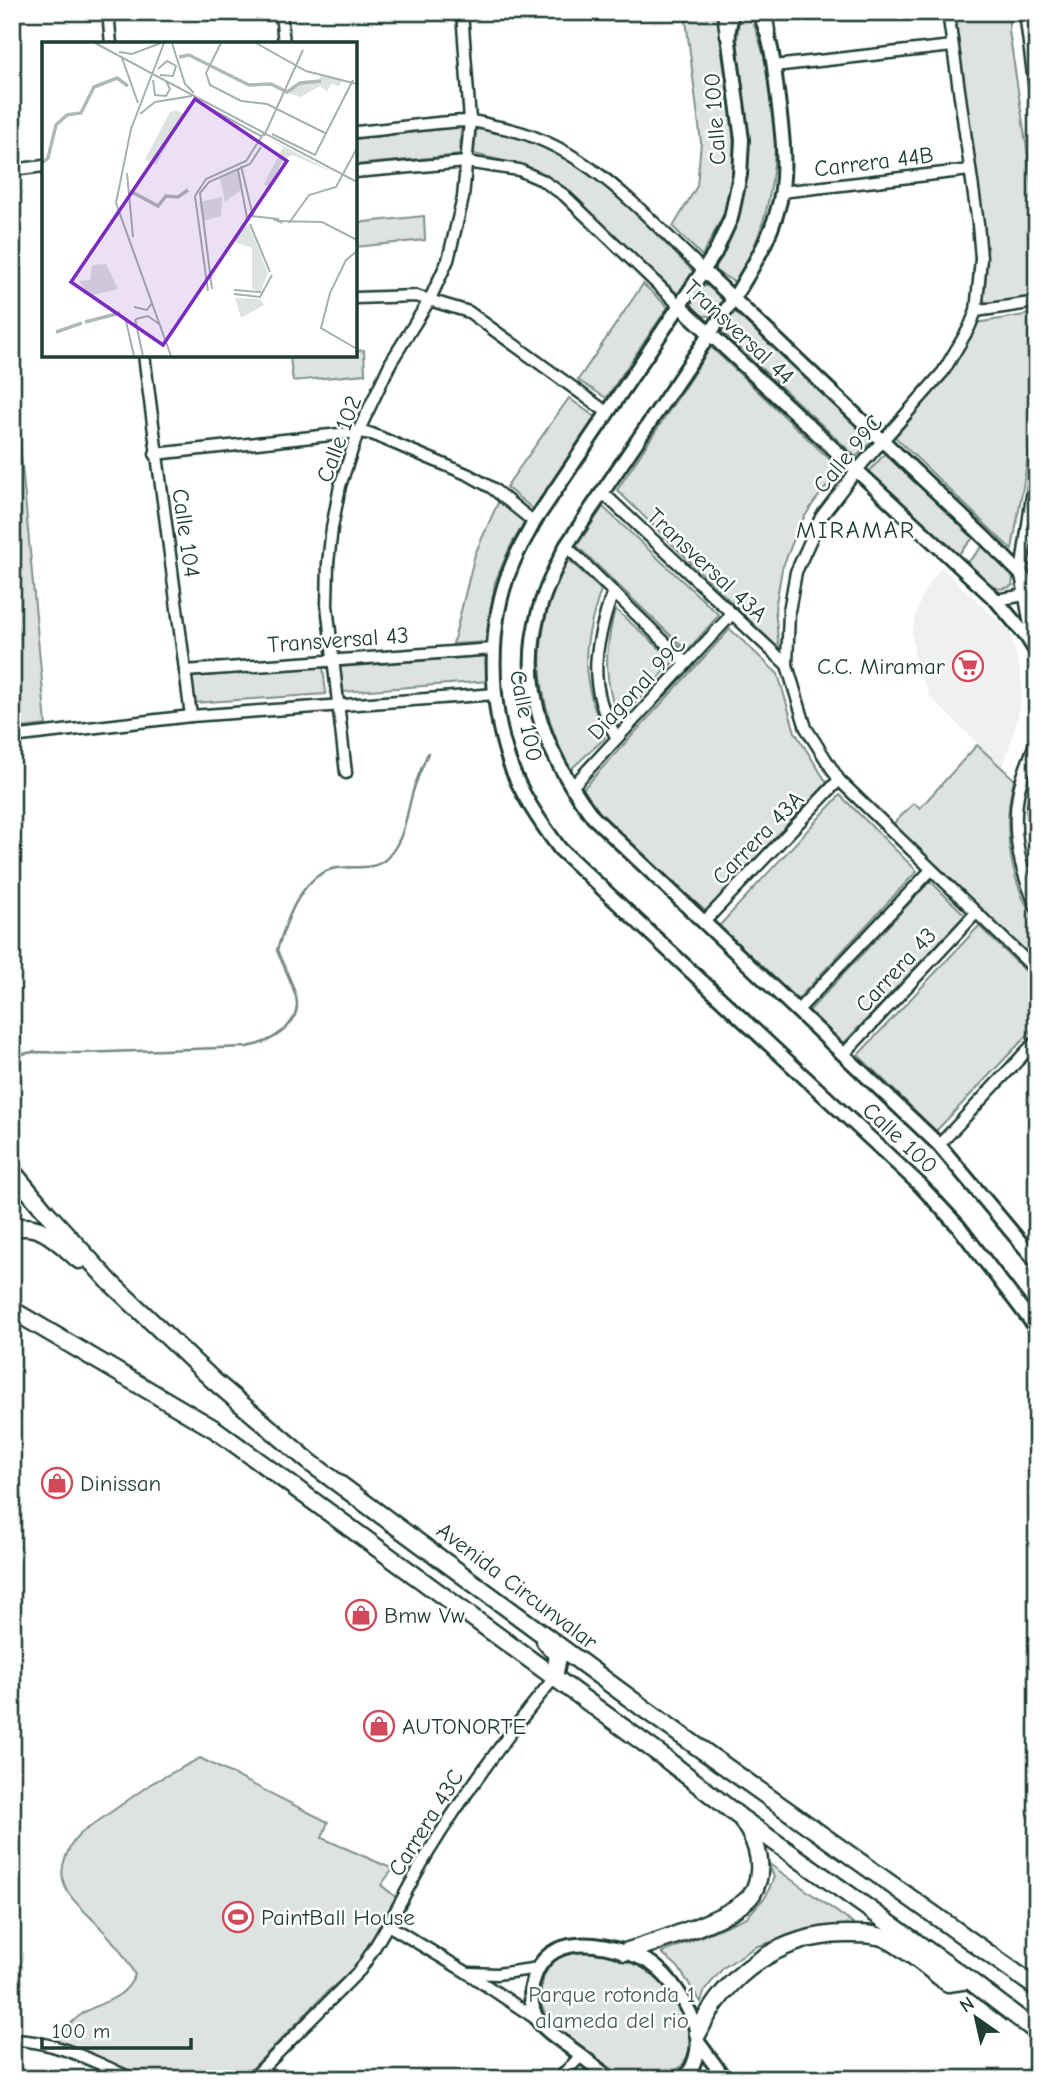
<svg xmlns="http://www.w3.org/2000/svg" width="1049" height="2091" viewBox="0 0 1049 2091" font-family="'Comic Neue',sans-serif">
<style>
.built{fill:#eef1f0}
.green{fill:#dee3e2;stroke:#7e908b;stroke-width:2}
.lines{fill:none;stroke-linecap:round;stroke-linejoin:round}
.stream{stroke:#758883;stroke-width:2.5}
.minor-casing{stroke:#1f3d34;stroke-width:15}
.tertiary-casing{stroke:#1f3d34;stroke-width:18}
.primary-casing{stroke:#1f3d34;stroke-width:19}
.trunk-casing{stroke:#1f3d34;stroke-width:21}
.minor{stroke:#fff;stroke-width:10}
.tertiary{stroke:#fff;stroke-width:12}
.primary{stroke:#fff;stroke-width:14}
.trunk{stroke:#fff;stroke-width:16}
.labels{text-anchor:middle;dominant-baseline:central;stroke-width:5;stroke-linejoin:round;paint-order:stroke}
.street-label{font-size:23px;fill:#1f3d34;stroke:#fff}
.poi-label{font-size:23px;fill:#1f3d34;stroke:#fff;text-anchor:start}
.park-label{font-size:23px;fill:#455e57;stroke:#fff}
.neighbourhood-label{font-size:24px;letter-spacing:2px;fill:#1f3d34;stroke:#fff}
.inset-river{fill:none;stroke:#afbab7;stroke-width:3.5}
.inset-road{fill:none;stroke:#a5b1ae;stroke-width:2}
.view{fill:#7b2cbf;fill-opacity:0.15;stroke:#7b2cbf;stroke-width:3.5}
.inset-edge{fill:none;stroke:#1f3d34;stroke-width:3.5}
</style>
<rect width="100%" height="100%" fill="#fff"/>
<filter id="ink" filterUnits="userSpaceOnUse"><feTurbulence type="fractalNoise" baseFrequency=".0143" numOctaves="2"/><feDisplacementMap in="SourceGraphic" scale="14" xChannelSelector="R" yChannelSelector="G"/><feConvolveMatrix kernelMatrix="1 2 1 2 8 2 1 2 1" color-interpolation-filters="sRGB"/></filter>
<g filter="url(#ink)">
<polygon class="built" points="941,567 1010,632 1020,670 1022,688 1019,713 1003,768 931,698 915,663 912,632 916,614 924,591"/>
<g class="green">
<path d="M685,12H716C725,63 743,153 728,202C722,221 710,239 702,256L673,227L697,186L701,142Z"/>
<path d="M740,12H749C786,101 785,200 736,283L714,270L735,220L745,176L748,149L737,39Z"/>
<polygon points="955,12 1009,12 1009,31 1037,215 1037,296 988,303 982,299 986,257"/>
<polygon points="461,127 460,155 355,165 355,139"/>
<path d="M476,129C576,138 628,208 696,274L680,296L564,190L521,165L474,154Z"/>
<polygon points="424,216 425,240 355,247 355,223"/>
<polygon points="643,284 668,307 606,398 578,380"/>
<circle cx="707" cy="301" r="15"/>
<polygon points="734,307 873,440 856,457 719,329"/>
<path d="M1037,313V406L1012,550L895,437C927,400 956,368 976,323Z"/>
<polygon points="711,347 841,470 814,502 800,524 782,569 775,609 779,649 617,490"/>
<polygon points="364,350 365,374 293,381 290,358 317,355 355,355 355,351"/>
<polygon points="12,357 46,725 12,729"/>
<polygon points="569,398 595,417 533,509 506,487"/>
<polygon points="887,451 975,536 956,557 868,473"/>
<polygon points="500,498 526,520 510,547 495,582 486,642 453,644 475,554"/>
<polygon points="603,507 719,615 687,651 577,546"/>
<path d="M986,543L1014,570L1012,586C991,596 980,578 966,564Z"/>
<path d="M568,559L601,590C580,654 581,675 605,738L569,771C534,693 528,637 568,559Z"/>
<path d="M615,609L674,661L618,722C604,677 604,654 615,609Z"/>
<polygon points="730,629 778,674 795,732 827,783 706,912 598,812 582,790"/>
<polygon points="487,656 489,681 343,692 340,667"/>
<polygon points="323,667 326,694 193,703 190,677"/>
<path d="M977,745L1014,779C1004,818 1007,858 1022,896C1026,906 1034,915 1037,925C1040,935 1037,952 1037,963L893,824L914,803L920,808Z"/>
<polygon points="840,795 917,871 797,1000 719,926"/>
<polygon points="930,881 965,915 843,1044 809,1011"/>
<polygon points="979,926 1037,982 1037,1025 936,1131 858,1055"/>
<path d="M200,1758L328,1822L322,1838L393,1869L381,1885L397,1898L367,1950L353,1970L328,1991L242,2079H142L54,2042C63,2033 71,2021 82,2014C102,2000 123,2002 135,1975C126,1957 113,1940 99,1926C82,1907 55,1891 64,1862C68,1850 71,1843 80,1834L152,1783Z"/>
<polygon points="768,1863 858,1927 824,1926 755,1947 723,1968 705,1990 701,2002 678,1967 662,1953 747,1917 766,1896 774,1877"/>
<path d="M576,1948C588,1949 603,1948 614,1952C651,1966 712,2020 683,2064C679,2069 671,2074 666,2078H626L559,2032L549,2019L542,2007L541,1990L544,1975L553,1961Z"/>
</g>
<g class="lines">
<g class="stream">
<path d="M12,1056L33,1052L80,1053L247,1047C270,1043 303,1025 296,997C292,981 283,965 277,950C286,922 300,878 332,869C350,864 374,873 388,857C406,837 406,813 414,788C418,776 423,765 428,753"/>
<polyline points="537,2079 543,2073"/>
</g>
<g class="minor-casing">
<g id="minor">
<polyline points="108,12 111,44"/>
<polyline points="281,12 284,44"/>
<polyline points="948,12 978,224 981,258 979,281 976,311 969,328 943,372 856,471 821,517 796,572 789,611 787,665 806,728 839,780 1037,971"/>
<polyline points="1025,12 1037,106"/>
<polyline points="774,66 952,46"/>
<path d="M355,132C392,129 431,122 468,121C477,121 486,124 494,126C582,140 641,212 703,270"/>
<polyline points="12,170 44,166"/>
<polyline points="355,172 466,162 519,170 542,180 564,195 679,305"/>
<polyline points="781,192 970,170"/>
<polyline points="355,298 416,296 469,312 608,413"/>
<polyline points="976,311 1037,302"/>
<polyline points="144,355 191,716"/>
<polyline points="155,454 358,432 372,434 469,475 492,488 534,522"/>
<polyline points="602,492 787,665"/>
<polyline points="566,546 686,663"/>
<path d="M613,592C594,646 586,687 617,738"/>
<polyline points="996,600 1025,595"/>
<polyline points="1033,643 1021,574 1037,460"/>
<polyline points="185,671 494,649"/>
<polyline points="12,737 191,716 496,694"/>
<path d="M1037,738C1031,756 1021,776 1018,795C1011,834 1021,873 1037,908"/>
<polyline points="346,773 327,605 328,563 332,528 340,486 358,432 391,362 430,299 448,260 463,198 470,121 462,12"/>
<polyline points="1037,785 1033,809 1037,854"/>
<polyline points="571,788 732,614"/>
<polyline points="704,922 839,780"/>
<polyline points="798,1010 931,870"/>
<polyline points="844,1054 976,913"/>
<polyline points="939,1145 1037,1040"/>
<polyline points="388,1925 466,1972 538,2020"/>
<polyline points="470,1973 497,1974 539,1968"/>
<path d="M12,2040C54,2040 95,2062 133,2079"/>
<path d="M252,2079L360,1970C386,1932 405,1892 428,1853C466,1791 508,1734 554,1678"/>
<polyline points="558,2079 581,2056"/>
</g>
</g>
<g class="tertiary-casing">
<g id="tertiary">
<path d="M732,12L728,35L742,140L740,175L731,218L715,253L534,522C527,536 518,550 512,565C487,622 489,702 509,761C520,793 540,822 560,849L919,1184L959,1227L1037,1329"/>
<path d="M763,22C772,43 774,68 777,91C781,123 786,156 782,189C777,228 754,265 734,298L566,546C556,567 545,588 539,611C517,689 547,756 593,817L939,1145L1037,1262"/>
<polyline points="703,270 983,536 1021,574 1037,594"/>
<polyline points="679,305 996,600 1027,637 1037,653"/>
<polyline points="698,2042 725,2079"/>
<path d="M610,2079C597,2069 585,2058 572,2049C560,2040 548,2033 539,2022C532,2012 530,1997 532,1986C542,1936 591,1940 628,1953C636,1956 645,1959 652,1964C670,1977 685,2000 693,2020C701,2039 699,2064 683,2079"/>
</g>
</g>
<g class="primary-casing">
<g id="primary">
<polyline points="725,12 728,35"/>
<polyline points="764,12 767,31"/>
</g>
</g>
<g class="trunk-casing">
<g id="trunk">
<polyline points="12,1171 46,1212 110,1282 214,1381 312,1464 643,1708 1037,1988"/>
<path d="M12,1229C40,1220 59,1243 79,1260"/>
<polyline points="12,1310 216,1430 662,1756 741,1818 969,1980 1037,2032"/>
<polyline points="545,1641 558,1656 554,1678"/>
<path d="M625,1952C653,1943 736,1918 752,1894C766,1871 758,1843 744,1823"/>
<path d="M698,2033C725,1975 779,1935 845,1934C857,1934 875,1933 887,1939C906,1948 930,1970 948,1983L969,1980"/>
</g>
</g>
<use href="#minor" class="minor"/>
<use href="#tertiary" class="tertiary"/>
<use href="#primary" class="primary"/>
<use href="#trunk" class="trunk"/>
</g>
</g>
<defs>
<g id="supermarket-ring" transform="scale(1.575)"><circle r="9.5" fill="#fff" stroke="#d1495b" stroke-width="1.5"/><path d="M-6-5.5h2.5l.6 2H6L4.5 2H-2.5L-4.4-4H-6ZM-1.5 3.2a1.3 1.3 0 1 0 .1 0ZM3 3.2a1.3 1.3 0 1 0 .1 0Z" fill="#d1495b"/></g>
<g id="shop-ring" transform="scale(1.575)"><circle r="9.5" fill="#fff" stroke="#d1495b" stroke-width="1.5"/><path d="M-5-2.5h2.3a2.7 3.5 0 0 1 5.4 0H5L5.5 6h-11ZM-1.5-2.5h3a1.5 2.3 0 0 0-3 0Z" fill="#d1495b"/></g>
<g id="stadium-ring" transform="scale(1.575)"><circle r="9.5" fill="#fff" stroke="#d1495b" stroke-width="1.5"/><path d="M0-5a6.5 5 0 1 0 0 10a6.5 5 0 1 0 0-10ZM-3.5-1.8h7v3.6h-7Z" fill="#d1495b"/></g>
</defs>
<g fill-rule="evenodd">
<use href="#supermarket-ring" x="968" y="666"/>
<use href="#shop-ring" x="57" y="1483"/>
<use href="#shop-ring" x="361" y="1615"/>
<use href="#shop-ring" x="379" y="1726"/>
<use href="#stadium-ring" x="238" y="1917"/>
</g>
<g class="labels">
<g class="street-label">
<text transform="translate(715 119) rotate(-94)">Calle 100</text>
<text transform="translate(874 162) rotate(-7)">Carrera 44B</text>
<text transform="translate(739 332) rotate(43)">Transversal 44</text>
<text transform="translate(339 439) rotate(-70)">Calle 102</text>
<text transform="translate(848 454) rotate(-50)">Calle 99C</text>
<text transform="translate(186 533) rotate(82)">Calle 104</text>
<text transform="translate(707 565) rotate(43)">Transversal 43A</text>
<text transform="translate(338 640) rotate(-4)">Transversal 43</text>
<text transform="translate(637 688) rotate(-47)">Diagonal 99C</text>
<text transform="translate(526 716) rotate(79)">Calle 100</text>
<text transform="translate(758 838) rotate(-46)">Carrera 43A</text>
<text transform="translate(896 970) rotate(-47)">Carrera 43</text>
<text transform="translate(900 1138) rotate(43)">Calle 100</text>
<text transform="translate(517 1586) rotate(37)">Avenida Circunvalar</text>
<text transform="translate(426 1823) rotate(-58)">Carrera 43C</text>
</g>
<g class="poi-label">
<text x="945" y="666" text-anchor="end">C.C. Miramar</text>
<text x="80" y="1483">Dinissan</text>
<text x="384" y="1615">Bmw Vw</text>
<text x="402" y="1726">AUTONORTE</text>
<text x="261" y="1917">PaintBall House</text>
</g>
<g class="park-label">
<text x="612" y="1994">Parque rotonda 1<tspan x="612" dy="26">alameda del rio</tspan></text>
</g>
<g class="neighbourhood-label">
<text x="856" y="530">MIRAMAR</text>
</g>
</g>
<g transform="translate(42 42)">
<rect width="315" height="315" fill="#fff"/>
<path d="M278,34L301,37L297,44L289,42L285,50L278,44L258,55L244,50L260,39L277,38ZM134,68L142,72L114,123L103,117L128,70ZM224,95L291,130L250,113L240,119L228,145L222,142L241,105ZM195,129L199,148L183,160L178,136ZM180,155L179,174L161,179L157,160ZM207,183L226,231L219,249L210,247V206L193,200L197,188ZM64,222L76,247L47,254L37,239L48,238L50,223ZM193,256L218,257L222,263L199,276Z" fill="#dee3e2"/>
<path class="inset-river" d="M137,15L147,13L207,43L229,42L245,50L258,41L279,39M0,121L6,116L14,83L25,73L39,71L52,45L75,36L86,44M90,150L116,164L124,154L136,155L146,148M43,280L78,271M14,290L40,281"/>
<path class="inset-road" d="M53,1L124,39L128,47L124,54L113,53L111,38M122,1L89,87L74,161L129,314M130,1L143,42L152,51M179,1L164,31L168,43L199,59L225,62L283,91M214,1L264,29L315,42M77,10L90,12L119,1M80,16L96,61M116,27L125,19L134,24L131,34L118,33M122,38L315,140M162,63L219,94M98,72L113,60L150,54M230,92L273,113L311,38M222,94L261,8M199,124L211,174M196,128L205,176M85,131L91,195M209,174L236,177L238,180L231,177M238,179L280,180L315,198M247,181L267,153L294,145L315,106M208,182L228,230M315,209L304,218L288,251L279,286L315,307M170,247L158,151L167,140L208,122L219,105M192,248L219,250M166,249L153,154L164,137L204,119L222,91M192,252L218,255L230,233M92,265L105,268L110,261M93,277L101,314M94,277L106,274L117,282M84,279L92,314"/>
<path class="view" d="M153,57L245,119L121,303L29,240Z"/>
<rect width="315" height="315" class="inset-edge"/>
</g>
<rect width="1049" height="2091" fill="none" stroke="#fff" stroke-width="42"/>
<rect x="21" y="21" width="1007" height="2049" fill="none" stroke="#1f3d34" stroke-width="2.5" filter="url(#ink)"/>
<g transform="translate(976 2018) rotate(326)" stroke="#ffffff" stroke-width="5" paint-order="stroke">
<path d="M0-5L12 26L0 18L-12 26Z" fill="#1f3d34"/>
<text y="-10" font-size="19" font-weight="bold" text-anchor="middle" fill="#1f3d34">N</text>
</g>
<path d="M42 2038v10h149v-10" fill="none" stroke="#1f3d34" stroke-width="3.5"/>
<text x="52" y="2038" font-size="21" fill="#1f3d34" stroke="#ffffff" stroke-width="5" paint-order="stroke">100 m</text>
</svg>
